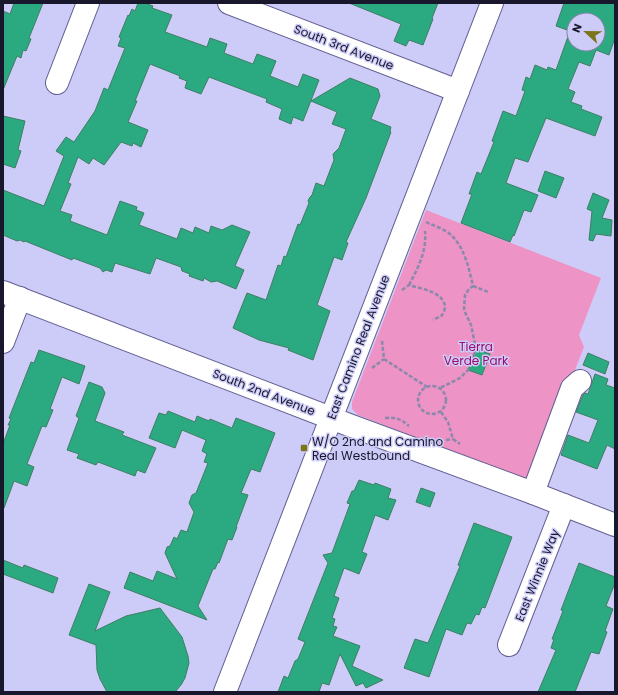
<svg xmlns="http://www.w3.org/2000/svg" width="618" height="695" viewBox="0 0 618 695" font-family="Poppins,sans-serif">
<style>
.green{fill:#ed93c5}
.building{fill:#2baa81;stroke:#3f7d65;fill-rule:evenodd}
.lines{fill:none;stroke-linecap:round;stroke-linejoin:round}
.minor-casing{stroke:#625f90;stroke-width:24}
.path{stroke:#8a89ac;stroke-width:2.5;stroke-dasharray:4 2;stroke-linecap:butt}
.minor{stroke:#fff;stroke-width:22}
.poi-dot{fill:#7a751a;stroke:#cdccf8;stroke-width:1.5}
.labels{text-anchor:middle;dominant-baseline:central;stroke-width:3;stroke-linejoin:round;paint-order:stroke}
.street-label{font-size:12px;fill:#19172b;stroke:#cdccf8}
.park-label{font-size:12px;fill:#980c6c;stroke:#cdccf8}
.poi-label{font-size:12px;fill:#19172b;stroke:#cdccf8;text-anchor:start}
</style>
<rect width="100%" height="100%" fill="#cdccf8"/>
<polygon class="green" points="426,210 601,278 579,335 584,347 531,482 358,415 352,409 352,402"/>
<g class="building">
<polygon points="14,3 43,3 29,38 31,39 26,51 23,50 21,58 17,56 3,90 3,11 10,14"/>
<polygon points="138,3 145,3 153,6 152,8 172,15 165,32 207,47 210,38 227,44 224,53 253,64 257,54 276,61 270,76 298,87 303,74 319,80 303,121 293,117 291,124 279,119 282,109 266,102 267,99 209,77 201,94 185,88 187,81 179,78 180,76 150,64 135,101 137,101 128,122 148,130 141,147 133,143 132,146 121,142 104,165 93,158 89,164 78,157 68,183 71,184 60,211 72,215 70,221 107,235 120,201 137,207 136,210 144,213 139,225 177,239 181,228 193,233 195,227 209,233 211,226 222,230 232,225 250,232 235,266 244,270 236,289 217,281 211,282 204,278 203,281 189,276 190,274 182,271 181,267 156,258 150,274 115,263 112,272 106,270 103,272 100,268 73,258 72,260 25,241 24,242 20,240 17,241 3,235 3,190 44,206 64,156 56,151 66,137 74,142 95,111 104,88 108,90 125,48 118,46 121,38 119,37 128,15 129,16 132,9 135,11"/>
<polygon points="349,3 438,3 432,18 433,19 423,45 409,40 406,46 394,41 401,24"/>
<path d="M564,3H615V38L609,55L596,50L590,66L579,62L568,89L575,92L571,102L582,106L581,109L602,117L595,136L546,118L528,162L515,158L506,183L538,195L531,212L524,210L514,236L513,235L510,242L461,223L472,194H469L477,172L481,174L494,142L492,141L503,111L516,116L525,91L522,90L526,77L530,79L535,65L547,70L548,67L556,70L570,31L556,26ZM574,20H598V44H574Z"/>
<polygon points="350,78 378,89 380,96 371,119 391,127 390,131 391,132 366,198 346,242 348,243 342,260 334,257 317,305 330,311 313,360 288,350 289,348 259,340 233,328 247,293 266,300 278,265 281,266 284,256 286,257 298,224 300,225 309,203 308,201 310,197 312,195 316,183 324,186 334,160 333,154 339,148 346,129 332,124 337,112 311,101"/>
<polygon points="3,116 25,121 18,150 21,151 15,168 3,164"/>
<polygon points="545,171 564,178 556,198 538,191"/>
<polygon points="593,193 609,200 602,218 612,220 611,236 596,234 593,241 589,240 592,211 587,209"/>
<polygon points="476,349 490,354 482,375 468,370"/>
<polygon points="39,350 85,366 79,384 62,377 50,409 53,410 46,427 42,426 27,464 34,467 27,486 14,481 4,508 3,508 3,444 10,425 8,425 11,419 9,418 31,362 34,363"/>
<polygon points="588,353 609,362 605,374 583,365"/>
<polygon points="595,374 608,379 606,385 615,388 615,449 607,445 597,469 561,455 568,435 589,443 598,420 576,412 583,395 585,393 588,394"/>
<polygon points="89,382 102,387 105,393 95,421 124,432 122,435 156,448 145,473 137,470 135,476 98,462 96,465 77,458 79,454 67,450 79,418 76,416"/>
<polygon points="168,411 195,422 197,416 209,421 210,419 232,428 236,418 275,433 260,472 251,469 241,493 248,495 236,527 237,527 232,540 228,539 219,563 218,562 215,569 213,569 198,606 207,620 124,588 130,572 153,581 157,571 177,579 165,553 167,547 170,546 174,537 177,539 181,530 187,532 194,512 189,503 192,495 196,493 208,463 204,462 207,454 202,451 206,440 182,430 175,448 149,438 159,413 166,415"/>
<polygon points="359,480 374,485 375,483 391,489 388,498 396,500 388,520 375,515 362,552 367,554 359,574 344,568 334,596 339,598 332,618 335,619 333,626 337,627 333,636 360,646 352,666 383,680 366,688 363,683 356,686 340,654 329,685 322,683 319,692 278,692 284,676 288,678 295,661 298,659 305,642 298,639 328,563 323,555 332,553 350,504 347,503 352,491 354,491"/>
<polygon points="421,488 435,493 430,507 416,502"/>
<polygon points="474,523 512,537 485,608 482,607 479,615 476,614 471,624 467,623 462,635 446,629 429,677 404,668 415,639 428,643 460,566 458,565"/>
<polygon points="3,560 23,568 24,565 58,578 53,593 3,574"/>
<polygon points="579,563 615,577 615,583 606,606 613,609 605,631 607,632 599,654 591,652 575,692 538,692 556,650 551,648 554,639 552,639 563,611 561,610"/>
<polygon points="89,584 110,592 95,631 126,616 160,608 182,637 188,656 189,663 185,678 181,685 175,692 107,692 100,679 97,670 96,645 69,635"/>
</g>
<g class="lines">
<g class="minor-casing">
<g id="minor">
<polyline points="229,3 458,91"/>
<polyline points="57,83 88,3"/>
<polyline points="3,292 349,425 533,493 615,525"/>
<polyline points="3,342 20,298"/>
<polyline points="533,493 572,388 580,381"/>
<polyline points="509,645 564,505"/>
<polyline points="225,692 492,3"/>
</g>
</g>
<g class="path">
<path d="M426,222C434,226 445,229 451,235C465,248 469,269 473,286L469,289L465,295L464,310L471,325L476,349L468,370L460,378L440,388"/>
<path d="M409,285C418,268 427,251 425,231"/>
<polyline points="473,286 488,292"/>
<path d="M402,290L409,285C421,289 442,291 445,306C445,309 444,313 442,315C440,317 436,318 433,320"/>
<polyline points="382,341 384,359 427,387"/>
<polyline points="372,368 384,359"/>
<circle cx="432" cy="400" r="14"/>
<polyline points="441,412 448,422 453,439 460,444"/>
<path d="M385,418C396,417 401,419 409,426"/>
<polyline points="446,440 453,439"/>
</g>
<use href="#minor" class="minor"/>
</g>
<rect class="poi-dot" x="300" y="444" width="8" height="8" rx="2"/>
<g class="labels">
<g class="street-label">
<text transform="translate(344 47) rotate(21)">South 3rd Avenue</text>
<text transform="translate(358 347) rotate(-69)">East Camino Real Avenue</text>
<text transform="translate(264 392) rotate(21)">South 2nd Avenue</text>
<text transform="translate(537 575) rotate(-68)">East Winnie Way</text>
</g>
<g class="park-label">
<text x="476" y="346">Tierra<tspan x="476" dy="14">Verde Park</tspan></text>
</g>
<g class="poi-label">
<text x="312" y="441">W/O 2nd and Camino<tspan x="312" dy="14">Real Westbound</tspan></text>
</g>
</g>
<rect width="618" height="695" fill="none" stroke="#19172b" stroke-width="8"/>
<g transform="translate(586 32) rotate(292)"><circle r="19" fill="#cdccf8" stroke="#8584a6"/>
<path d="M0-3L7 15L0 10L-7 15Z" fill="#7a751a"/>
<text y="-6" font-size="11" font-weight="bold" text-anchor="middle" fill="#19172b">N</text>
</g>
</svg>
